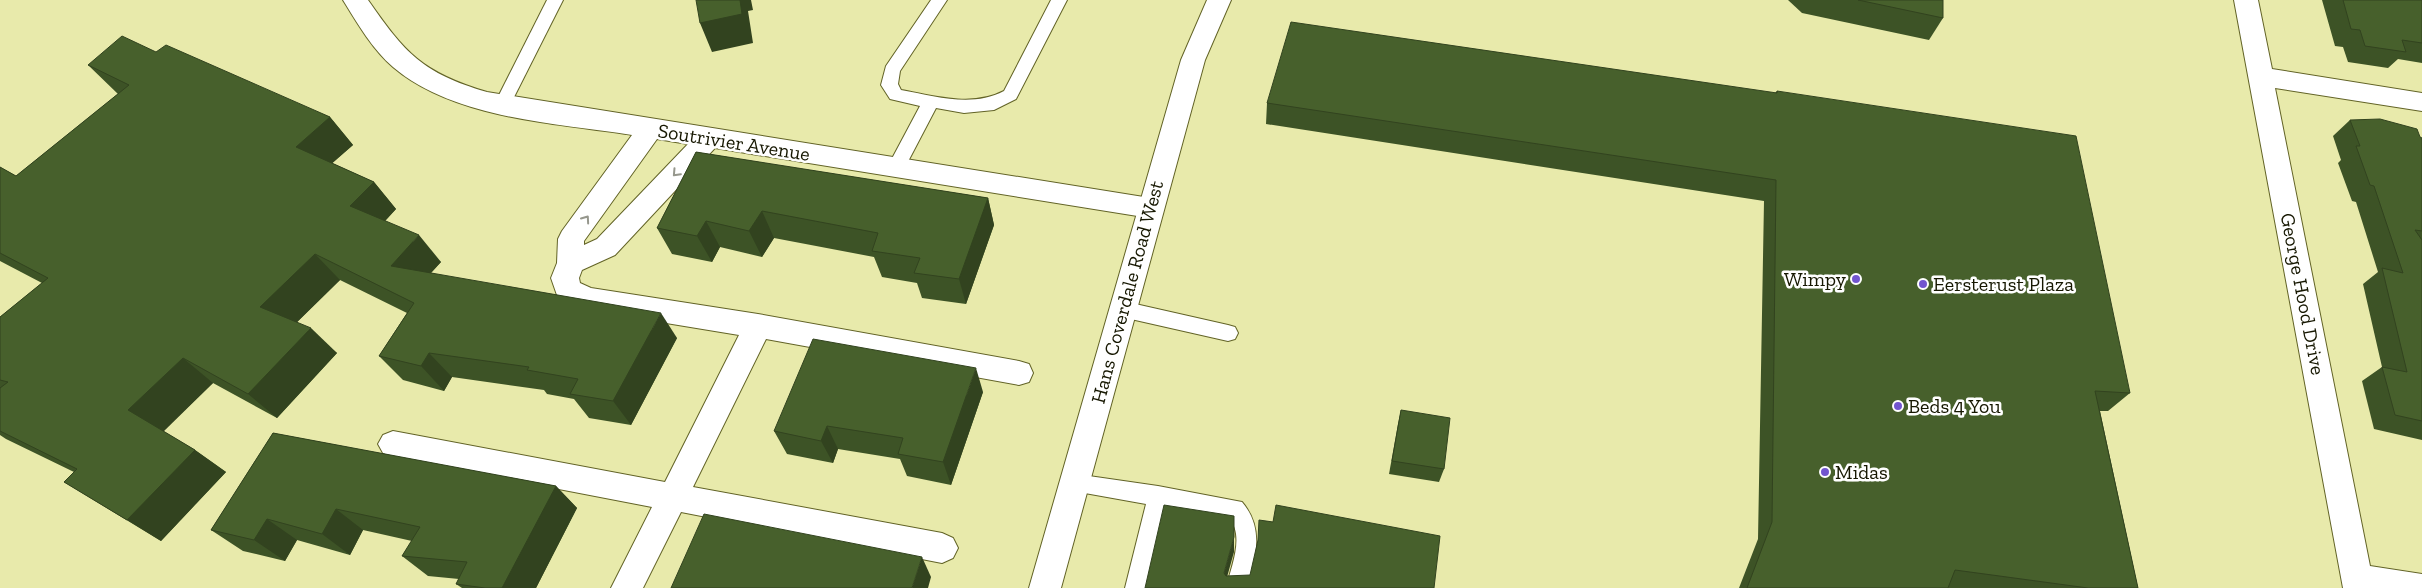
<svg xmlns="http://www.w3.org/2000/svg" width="2422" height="588" viewBox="0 0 2422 588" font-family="'Zilla Slab',serif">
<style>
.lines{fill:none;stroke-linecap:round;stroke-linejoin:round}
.lane-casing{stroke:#626326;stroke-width:2}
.street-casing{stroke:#626326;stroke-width:2}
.secondary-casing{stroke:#626326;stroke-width:2}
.lane{fill:#fff;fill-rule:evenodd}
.street{fill:#fff;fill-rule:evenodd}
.secondary{fill:#fff;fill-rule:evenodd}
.wall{fill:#3d5326}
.shaded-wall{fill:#32431f}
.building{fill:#47602c;stroke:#32431f}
.oneway{stroke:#96978d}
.poi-dot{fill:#7255cf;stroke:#fff;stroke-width:2}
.labels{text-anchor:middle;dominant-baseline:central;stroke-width:5;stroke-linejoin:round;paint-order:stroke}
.street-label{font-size:20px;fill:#161701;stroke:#fff}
.poi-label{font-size:20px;fill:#161701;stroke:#fff;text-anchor:start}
</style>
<rect width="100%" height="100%" fill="#e8eaab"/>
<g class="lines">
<g class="lane-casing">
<g id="lane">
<polygon points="547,0 563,0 508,109 502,111 496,109 494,105"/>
<path d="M931,0H947L900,71L898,84L901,90C935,96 972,108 1004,91L1051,0H1067L1016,99L994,110L964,113L936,108L902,173L896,175L890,173L887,168L920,106L890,99L881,85L886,66Z"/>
<polygon points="1122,301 1228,325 1235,327 1238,333 1235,339 1228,341 1122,317 1115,315 1113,309 1115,303"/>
<path d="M1075,474L1158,486L1242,502C1265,529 1255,558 1248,588H1226C1231,567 1245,536 1229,518L1166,507L1147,588H1125L1146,504L1068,490L1065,483L1068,476Z"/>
</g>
</g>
<g class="street-casing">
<g id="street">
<path d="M343,0H368C405,53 422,73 487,92L1150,198L1159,201L1163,208L1159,215L1150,218L715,148L615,255L582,270L579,278L580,283L591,288L758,314L1019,361L1029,364L1033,373L1029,382L1019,385L766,339L693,487L942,533L953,538L958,548L953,558L942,563L681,512L643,588H611L652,507L393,457L383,453L378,444L383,435L393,431L665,482L739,335L587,310L558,298L551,278L557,263L558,239L562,231L632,135C556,123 454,119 393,67C373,50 357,23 343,0ZM657,139L688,144L597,239L584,245V241Z"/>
<polygon points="2234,0 2258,0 2272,69 2422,93 2422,111 2275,88 2370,566 2422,574 2422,588 2343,588"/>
</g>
</g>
<g class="secondary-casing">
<polygon id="secondary" points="1207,0 1231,0 1205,60 1061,588 1029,588 1181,60"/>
</g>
<use href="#lane" class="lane"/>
<use href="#street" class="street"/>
<use href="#secondary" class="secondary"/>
</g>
<g class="wall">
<polygon points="1788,0 1943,0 1943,18 1929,40 1802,13"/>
<polygon points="2322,0 2422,0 2422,63 2398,59 2388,68 2348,62 2343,47 2335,46"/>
<polygon points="156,52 330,117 353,145 332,163 374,182 396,209 385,221 441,262 431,273 677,338 631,425 589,418 574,399 547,394 544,390 452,377 444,391 403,380 379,356 407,313 340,280 297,322 337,353 277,418 213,383 163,431 195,450 226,472 161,541 64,482 74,472 6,439 0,435 0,317 42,283 0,261 0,167 16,176 118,94 88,65"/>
<polygon points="1777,91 2130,393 2108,411 2100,411 2138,588 1739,588 1758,539 1764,201 1266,124 1267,103 1775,93"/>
<polygon points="2350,120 2422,138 2422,440 2374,429 2362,381 2382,367 2363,284 2378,272 2356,202 2352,201 2338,163 2341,160 2333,136"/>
<polygon points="696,152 988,198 994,225 966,304 922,298 917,283 882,277 874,257 774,238 762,257 720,247 712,262 672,254 657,228"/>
<polygon points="983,392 951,485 907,476 900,459 838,449 833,463 787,454 774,431"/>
<polygon points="1401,410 1444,469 1439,482 1389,474 1398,424"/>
<polygon points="273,433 556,486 577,508 536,588 462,588 456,584 459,579 428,576 402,556 412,541 363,530 350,555 297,540 285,561 243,551 211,530"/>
</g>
<g class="shaded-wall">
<polygon points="740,0 751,0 753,10 748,11 753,43 712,52 700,23"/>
<polygon points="330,117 353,145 320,174 296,147"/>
<polygon points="374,182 396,209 374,233 350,206"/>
<polygon points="988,198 994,225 966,304 959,279"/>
<polygon points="762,211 774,238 762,257 749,231"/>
<polygon points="706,221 720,247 712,262 697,236"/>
<polygon points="419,235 441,262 414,291 391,266"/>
<polygon points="315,254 340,280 287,332 260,307"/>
<polygon points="661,313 677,338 631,425 613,401"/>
<polygon points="311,328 337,353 277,418 248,394"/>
<polygon points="429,353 452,377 444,391 421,366"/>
<polygon points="183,358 213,383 161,434 128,410"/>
<polygon points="976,368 983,392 951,485 943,462"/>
<polygon points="827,426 838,449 833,463 821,441"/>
<polygon points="195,450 226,472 161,541 127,520"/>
<polygon points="556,486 577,508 536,588 502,588"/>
<polygon points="336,509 363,530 350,555 322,534"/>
<polygon points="267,519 297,540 285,561 254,540"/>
<polygon points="1234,537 1234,552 1224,588 1224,573"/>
<polygon points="922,557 931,577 928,588 912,588"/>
</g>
<g class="building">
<polygon points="696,0 740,0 742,14 700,23"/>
<polygon points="1858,0 1943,0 1943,18"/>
<polygon points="2343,0 2422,0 2422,43 2402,40 2406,52 2365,46 2360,30 2351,29"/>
<polygon points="1291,22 1777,93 1777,91 2076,136 2130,393 2095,391 2138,588 2088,588 1955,570 1948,588 1747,588 1772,522 1776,180 1267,103"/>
<polygon points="122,36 156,52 166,45 330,117 296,147 374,182 350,206 419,235 391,266 661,313 613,401 570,394 578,379 527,370 529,367 429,353 421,366 379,356 414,303 315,254 260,307 311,328 248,394 183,358 128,410 195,450 127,520 64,482 77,469 0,431 0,388 8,382 0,380 0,317 48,278 0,253 0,167 16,176 129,85 88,65"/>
<polygon points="2380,119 2417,129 2420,137 2422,138 2422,231 2415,230 2422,240 2422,421 2395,415 2382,367 2407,372 2382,268 2403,273 2374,186 2370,185 2356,146 2360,146 2350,120"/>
<polygon points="696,152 988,198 959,279 914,273 920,258 872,251 878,233 762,211 749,231 706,221 697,236 657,228"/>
<polygon points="813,339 976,368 943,462 898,454 903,438 827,426 821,441 774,431"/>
<polygon points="1401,410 1450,418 1444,469 1392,461"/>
<polygon points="273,433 556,486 502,588 485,588 456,584 467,562 402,556 420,527 336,509 322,534 267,519 254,540 211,530"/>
<polygon points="1164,505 1234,516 1234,537 1224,573 1226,576 1250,575 1258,540 1259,520 1273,522 1276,505 1440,536 1434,588 1145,588"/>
<polygon points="704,514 922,557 912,588 671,588"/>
</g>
<defs><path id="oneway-chevron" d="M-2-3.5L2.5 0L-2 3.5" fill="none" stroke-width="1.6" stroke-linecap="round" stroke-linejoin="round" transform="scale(1.25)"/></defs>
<g class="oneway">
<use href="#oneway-chevron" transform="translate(676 173) rotate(133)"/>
<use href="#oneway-chevron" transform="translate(586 219) rotate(-55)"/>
</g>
<g class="poi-dot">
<circle cx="1856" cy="279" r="5"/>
<circle cx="1923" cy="284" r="5"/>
<circle cx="1898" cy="406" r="5"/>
<circle cx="1825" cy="472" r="5"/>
</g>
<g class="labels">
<g class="street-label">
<text transform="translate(734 142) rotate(9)">Soutrivier Avenue</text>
<text transform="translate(1127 292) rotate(-75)">Hans Coverdale Road West</text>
<text transform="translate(2303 294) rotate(79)">George Hood Drive</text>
</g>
<g class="poi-label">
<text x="1846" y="279" text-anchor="end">Wimpy</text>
<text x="1933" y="284">Eersterust Plaza</text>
<text x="1908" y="406">Beds 4 You</text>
<text x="1835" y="472">Midas</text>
</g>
</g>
</svg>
